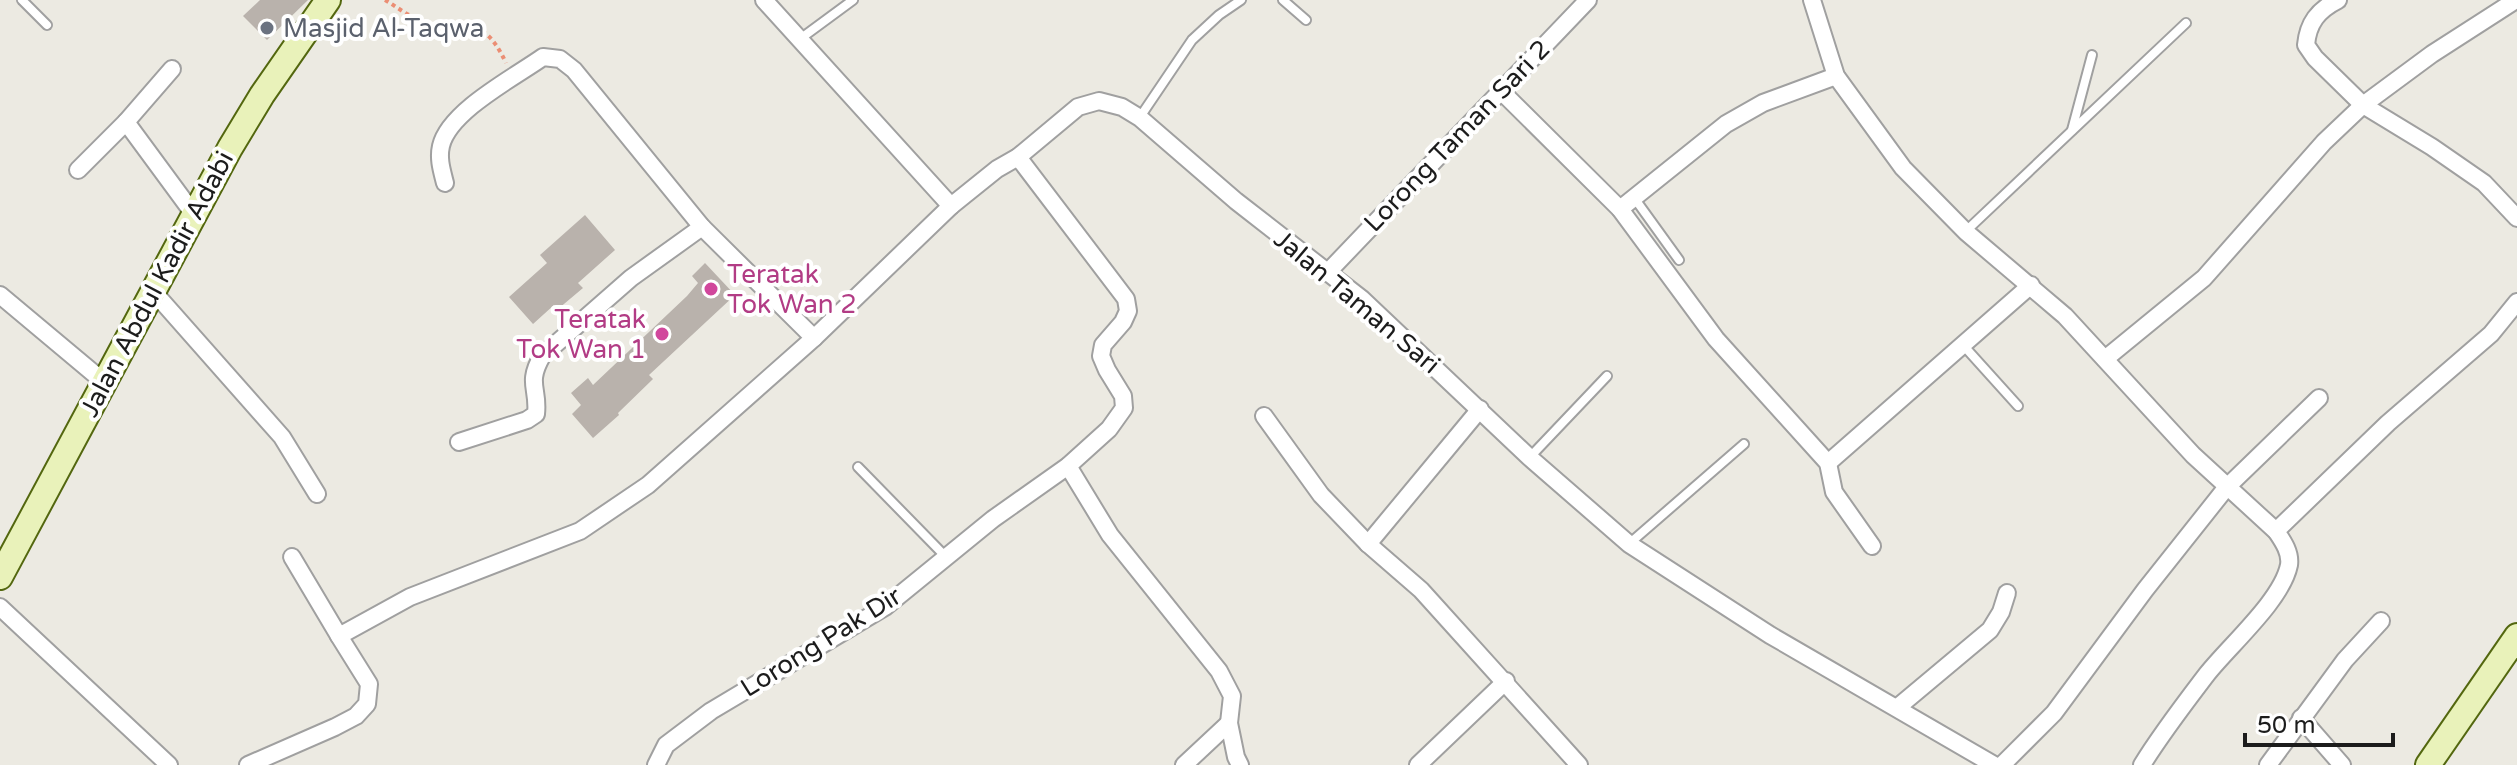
<svg xmlns="http://www.w3.org/2000/svg" width="2517" height="765" viewBox="0 0 2517 765" font-family="'Varela Round',sans-serif">
<style>
.building{fill:#b9b2ac}
.lines{fill:none;stroke-linecap:round;stroke-linejoin:round}
.service-casing{stroke:#a0a0a0;stroke-width:12}
.minor-casing{stroke:#a0a0a0;stroke-width:20}
.secondary-casing{stroke:#53670f;stroke-width:28}
.path{stroke:#eb8e74;stroke-width:4;stroke-dasharray:4 4;stroke-linecap:butt}
.service{stroke:#fff;stroke-width:8}
.minor{stroke:#fff;stroke-width:16}
.secondary{stroke:#e9f2ba;stroke-width:24}
.worship-dot{fill:#6b7280;stroke:#fff;stroke-width:3}
.hotel-dot{fill:#d1479c;stroke:#fff;stroke-width:3}
.labels{text-anchor:middle;dominant-baseline:central;stroke-width:8;stroke-linejoin:round;paint-order:stroke}
.worship-label{font-size:26px;fill:#5b616d;stroke:#fff;text-anchor:start}
.street-label{font-size:26px;fill:#1c1c1c;stroke:#fff}
.hotel-label{font-size:26px;fill:#b23c85;stroke:#fff;text-anchor:start}
</style>
<rect width="100%" height="100%" fill="#eceae2"/>
<g class="building">
<polygon points="260,0 308,0 267,40 243,16"/>
<polygon points="585,215 615,250 578,283 583,288 558,309 554,305 533,324 509,297 547,263 540,255"/>
<polygon points="705,263 735,295 649,375 653,379 618,413 619,415 593,438 572,414 581,405 571,393 588,378 593,385 687,296 698,283 692,276"/>
</g>
<g class="lines">
<g class="service-casing">
<g id="service">
<polyline points="22,0 47,25"/>
<polyline points="1283,0 1306,20"/>
<polyline points="800,39 853,0"/>
<polyline points="1140,117 1192,40 1219,15 1241,0"/>
<polyline points="2072,130 2092,55"/>
<polyline points="1635,199 1679,260"/>
<polyline points="1966,231 2186,23"/>
<polyline points="1963,345 2018,406"/>
<polyline points="1530,457 1607,376"/>
<polyline points="858,467 946,557"/>
<polyline points="1630,543 1744,444"/>
</g>
</g>
<g class="minor-casing">
<g id="minor">
<polyline points="764,0 951,206"/>
<path d="M1812,0L1836,76L1903,168L1966,232L2065,316L2193,455L2276,531C2282,540 2291,552 2289,565C2282,600 2230,645 2207,674C2185,703 2161,734 2142,765"/>
<path d="M2338,0C2318,10 2308,23 2306,45L2315,58L2363,105L2432,147L2484,183L2517,218"/>
<polyline points="1500,90 1620,209 1716,339 1828,463 1834,492 1872,546"/>
<polyline points="126,122 172,69"/>
<polyline points="78,170 126,122 193,213"/>
<path d="M445,183C442,171 438,159 441,146C449,111 515,77 543,57L560,59L574,70L702,227L814,338"/>
<polyline points="1620,209 1726,124 1763,103 1836,76"/>
<polyline points="1327,273 1588,0"/>
<polyline points="152,290 282,437 317,494"/>
<polyline points="0,295 104,382"/>
<polyline points="2105,359 2204,278 2324,142 2363,105 2432,54 2516,0"/>
<polyline points="1264,416 1321,495 1368,544 1421,590 1579,765"/>
<path d="M459,442L527,420L536,414C539,388 526,384 542,356L631,278L702,227"/>
<polyline points="1828,463 2031,285"/>
<polyline points="1068,466 1110,535 1219,671 1232,696 1229,723 1236,757 1240,765"/>
<polyline points="2276,531 2388,423 2491,334 2517,302"/>
<polyline points="1368,544 1480,409"/>
<polyline points="292,557 339,636"/>
<polyline points="0,607 169,765"/>
<polyline points="1898,707 1990,630 2001,612 2007,593"/>
<polyline points="2301,718 2342,765"/>
<polyline points="248,765 335,727 356,716 367,704 369,684 339,636 410,597 580,531 648,485 814,338 951,206 997,169 1018,157 1078,107 1099,101 1122,107 1140,118 1236,201 1362,299 1529,457 1629,544 1770,635 1994,765"/>
<polyline points="656,765 666,745 711,711 885,607 993,519 1068,466 1109,429 1124,408 1123,396 1107,370 1101,356 1103,345 1123,322 1128,311 1126,299 1018,157"/>
<polyline points="1184,765 1229,723"/>
<polyline points="1418,765 1506,681"/>
<polyline points="2002,765 2054,713 2145,590 2226,488 2319,398"/>
<polyline points="2268,765 2345,660 2381,621"/>
</g>
</g>
<g class="secondary-casing">
<g id="secondary">
<polyline points="0,577 230,148 262,95 328,0"/>
<polyline points="2428,765 2517,636"/>
</g>
</g>
<path class="path" d="M385,0C396,6 406,15 418,19C461,37 480,7 506,63"/>
<use href="#service" class="service"/>
<use href="#minor" class="minor"/>
<use href="#secondary" class="secondary"/>
</g>
<circle class="worship-dot" cx="267" cy="28" r="8"/>
<g class="hotel-dot">
<circle cx="711" cy="289" r="8"/>
<circle cx="662" cy="334" r="8"/>
</g>
<g class="labels">
<g class="worship-label">
<text x="283" y="28">Masjid Al-Taqwa</text>
</g>
<g class="street-label">
<text transform="translate(1457 136) rotate(-46)">Lorong Taman Sari 2</text>
<text transform="translate(157 284) rotate(-62)">Jalan Abdul Kadir Adabi</text>
<text transform="translate(1357 302) rotate(40)">Jalan Taman Sari</text>
<text transform="translate(821 642) rotate(-32)">Lorong Pak Dir</text>
</g>
<g class="hotel-label">
<text x="727" y="274">Teratak<tspan x="727" dy="30">Tok Wan 2</tspan></text>
<text x="646" y="319" text-anchor="end">Teratak<tspan x="646" dy="30">Tok Wan 1</tspan></text>
</g>
</g>
<path d="M2245 733v12h148v-12" fill="none" stroke="#1c1c1c" stroke-width="4"/>
<text x="2257" y="733" font-size="24" fill="#1c1c1c" stroke="#ffffff" stroke-width="6" paint-order="stroke">50 m</text>
</svg>
